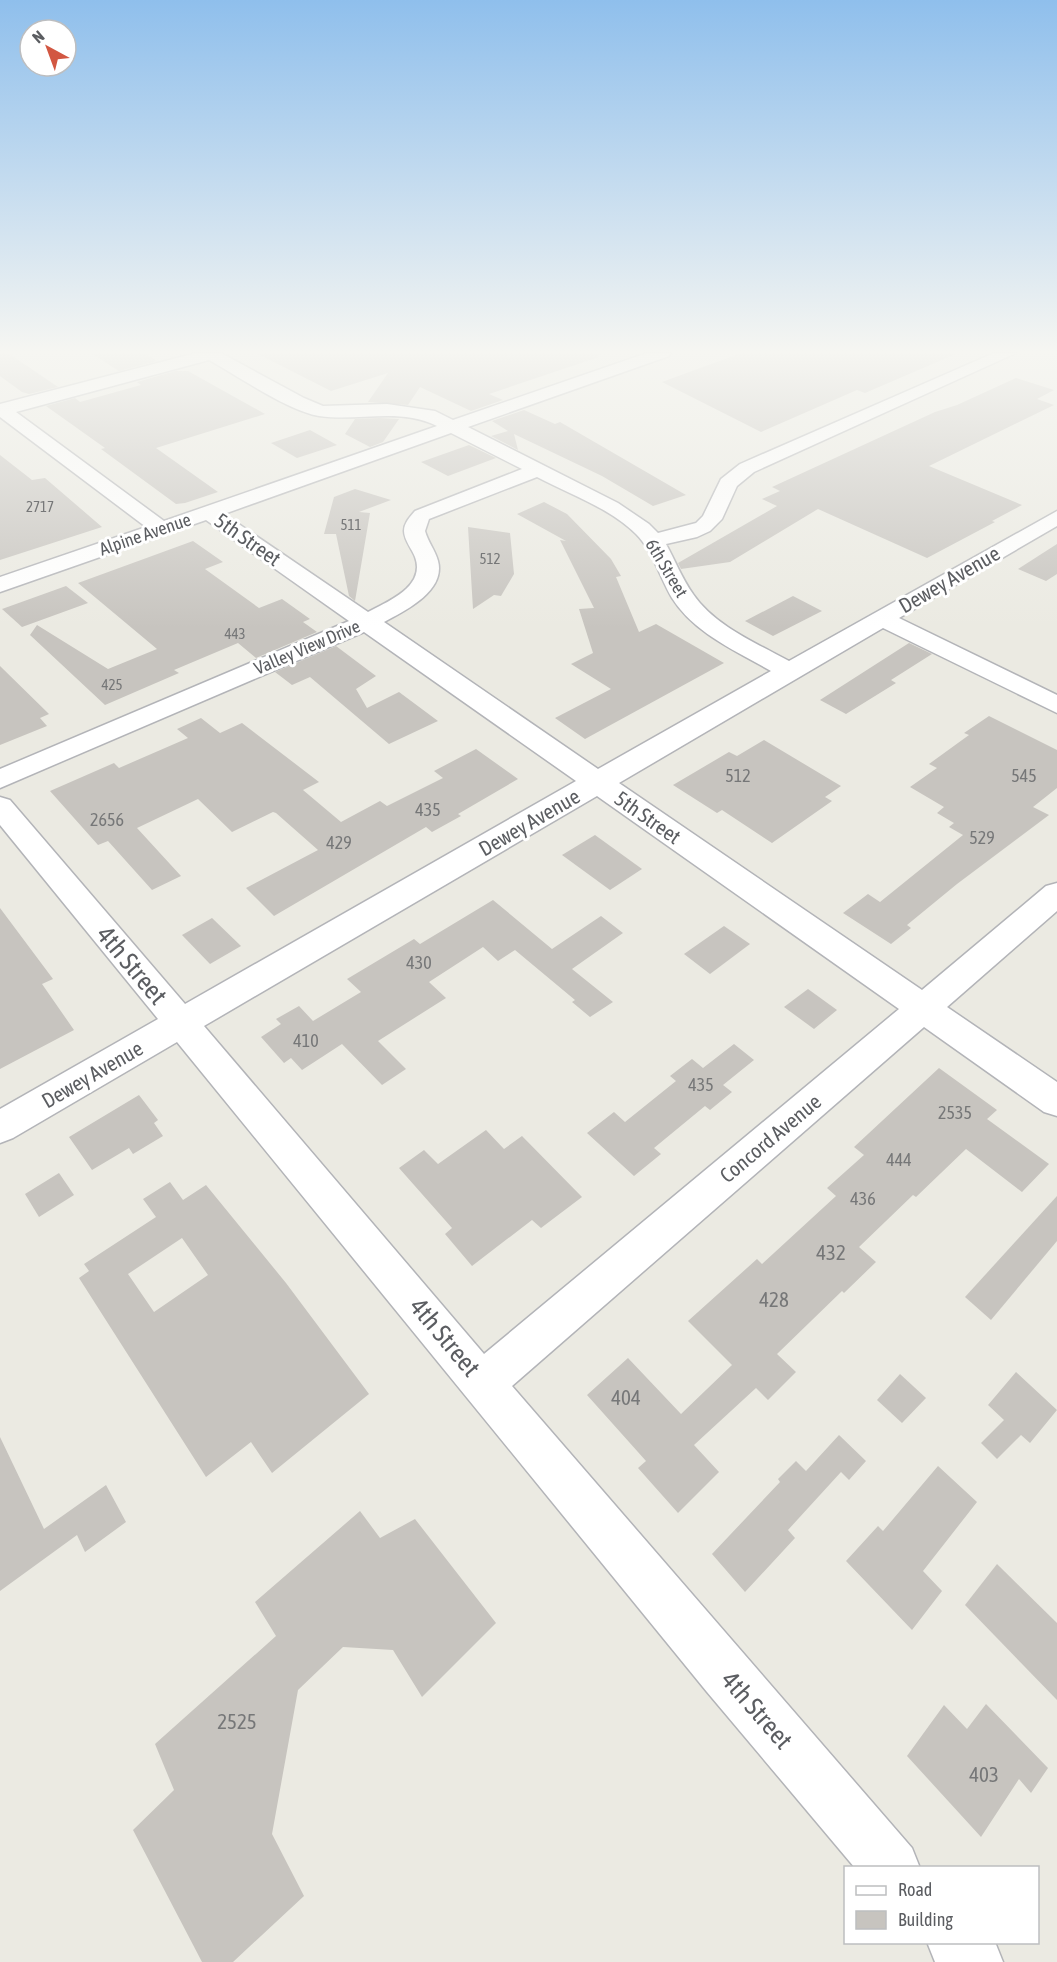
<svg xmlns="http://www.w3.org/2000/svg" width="1057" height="1962" viewBox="0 0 1057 1962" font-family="'Asap Condensed',sans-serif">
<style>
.building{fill:#c7c4bf;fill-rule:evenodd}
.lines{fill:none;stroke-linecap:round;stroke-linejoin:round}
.minor-casing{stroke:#b3b4b8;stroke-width:3}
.minor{fill:#fff;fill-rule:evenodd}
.labels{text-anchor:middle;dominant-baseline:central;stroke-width:6;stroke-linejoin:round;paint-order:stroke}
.far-number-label{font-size:15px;fill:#767778}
.far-street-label{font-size:18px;fill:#5b5d61;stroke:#fff}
.number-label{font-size:18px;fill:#767778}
.street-label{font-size:21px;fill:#5b5d61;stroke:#fff}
.near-number-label{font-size:21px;fill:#767778}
.near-street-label{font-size:26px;fill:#5b5d61;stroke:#fff}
</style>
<rect width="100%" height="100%" fill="#ebeae2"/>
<g class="building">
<polygon points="0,353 8,353 58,387 29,394 22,392 0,376"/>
<polygon points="91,353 144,353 157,361 119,371"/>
<polygon points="256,353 598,353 599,357 489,394 503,400 471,411 420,387 408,405 368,402 388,373 331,391"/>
<polygon points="741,353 958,353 865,393 857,390 761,432 662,382"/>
<polygon points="175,371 188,371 265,414 156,448 218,492 185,503 176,504 101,449 105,448 46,406 75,398 80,402 141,385 137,382"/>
<polygon points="1016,378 1054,390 1037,399 1054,405 929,466 1022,505 992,521 995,522 927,558 818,509 730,562 681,569 678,563 777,506 762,499 780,491 772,487 935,412 957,405"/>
<polygon points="524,410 555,424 560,422 686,495 653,506 602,476 514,434 518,450 491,436 508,431 492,421"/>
<polygon points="355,419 379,418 399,419 383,442 370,447 345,434"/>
<polygon points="310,430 337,445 297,458 271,443"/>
<polygon points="469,445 496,458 448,476 421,462"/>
<polygon points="0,455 32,480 45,478 102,527 0,560"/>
<polygon points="355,489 391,500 359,512 370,513 355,601 349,596 336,534 324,534 334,497"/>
<polygon points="544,502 567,514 611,559 621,576 616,577 639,632 656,624 724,663 585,739 555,718 611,689 571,664 593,653 579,609 594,608 560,540 566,541 517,514"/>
<polygon points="468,527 510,533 514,574 501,596 494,595 473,609"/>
<polygon points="193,541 223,562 205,569 259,608 282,599 310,619 303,622 317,632 256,658 238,643 174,670 179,673 105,705 30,635 37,625 108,669 157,649 78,583"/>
<polygon points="1057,544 1057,574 1046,581 1018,569"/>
<polygon points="66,586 88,603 22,627 2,609"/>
<polygon points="793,596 822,611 773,636 745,621"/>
<polygon points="909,643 932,654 891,680 896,683 846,714 820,700"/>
<polygon points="336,646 376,676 356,689 367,708 399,692 438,721 389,744 310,677 292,685 275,672"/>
<polygon points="0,666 49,714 40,718 47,726 0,745"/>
<polygon points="989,716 1057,750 1057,788 1033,807 1049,815 957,884 907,925 911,928 891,944 843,913 868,894 880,902 963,835 949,827 954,823 937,813 944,807 910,787 937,768 929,764 969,735 964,733"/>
<polygon points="201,718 220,733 242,723 319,782 303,790 341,822 380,801 387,806 443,778 434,771 476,749 518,779 458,814 461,816 432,832 426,827 274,916 246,888 318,850 276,813 273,812 232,832 198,799 137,828 181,876 152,890 108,841 98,845 50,791 114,763 119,768 188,738 177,729"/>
<polygon points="764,740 841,786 825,797 832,801 772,843 722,810 717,813 673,785 729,752 737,756"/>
<polygon points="595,835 642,869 610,890 562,855"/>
<polygon points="493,900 552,949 601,916 623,933 572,969 613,1002 590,1017 572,1002 575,1000 515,950 498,961 483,947 429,982 446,998 378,1041 406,1069 382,1085 342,1044 302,1070 291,1058 284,1063 261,1037 281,1024 276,1019 299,1006 313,1021 361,992 347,979 414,939 420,944"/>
<polygon points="0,908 53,979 42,984 74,1030 0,1069"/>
<polygon points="212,918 241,946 210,964 182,935"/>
<polygon points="724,926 750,944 710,974 684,954"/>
<polygon points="808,989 837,1010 814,1029 784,1007"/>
<polygon points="734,1044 754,1060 723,1085 732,1092 710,1110 705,1106 654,1148 661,1154 634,1176 587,1133 614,1112 625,1122 676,1081 670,1076 692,1059 703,1068"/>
<polygon points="939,1068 997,1110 987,1119 1049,1164 1022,1192 966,1149 916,1197 913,1195 859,1247 876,1262 844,1293 842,1291 777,1354 796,1372 768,1400 756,1388 694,1445 719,1472 678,1513 638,1468 646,1461 587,1395 628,1358 681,1414 732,1365 688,1321 757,1259 762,1264 836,1196 827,1188 864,1155 854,1147"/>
<polygon points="139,1095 158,1120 154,1123 163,1136 133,1154 129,1148 92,1170 69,1137"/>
<polygon points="486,1130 504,1149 522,1136 582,1197 541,1228 532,1220 472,1266 445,1234 452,1228 399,1168 424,1150 438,1164"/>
<polygon points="59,1173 74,1195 39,1217 25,1194"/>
<path d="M170,1182L183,1200L206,1185L286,1283L369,1394L272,1473L251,1442L206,1477L79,1278L89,1271L84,1264L156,1217L143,1199ZM182,1238L208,1275L154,1312L128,1274Z"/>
<polygon points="1057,1196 1057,1241 991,1320 965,1297"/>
<polygon points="1016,1372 1057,1410 1030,1443 1021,1435 997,1459 981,1443 1004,1420 988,1405"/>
<polygon points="900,1374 926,1398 902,1423 877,1400"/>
<polygon points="839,1435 866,1461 849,1480 841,1472 788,1530 795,1538 745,1592 712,1554 780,1482 778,1479 796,1461 806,1471"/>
<polygon points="0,1437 44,1529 106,1485 126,1522 85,1552 77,1535 0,1591"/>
<polygon points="938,1466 977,1502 923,1571 942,1591 912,1630 846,1561 878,1526 883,1531"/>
<polygon points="360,1511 380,1538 415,1519 496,1623 422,1697 393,1650 343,1647 298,1690 272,1834 304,1896 233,1962 202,1962 133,1830 174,1790 155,1744 276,1636 255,1602"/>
<polygon points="997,1564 1057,1623 1057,1700 965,1605"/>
<polygon points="986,1704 1048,1768 1031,1793 1019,1779 981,1837 907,1756 944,1705 967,1729"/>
</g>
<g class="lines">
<g class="minor-casing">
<g id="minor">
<path d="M196,353H221L304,398L323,406L387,404L435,411L453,420L647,353H671L669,356L468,427L618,503L649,524L658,533L696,523L703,516L721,479L740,464L994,353H1016L754,472L737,486L722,519L710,531L697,537L666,544C675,560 682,579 693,594C715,626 756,643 789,661L1057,511V526L899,618L1057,695V713L883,628L619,783L922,990L1046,886L1057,883V911L947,1007L1057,1082V1116L1044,1112L924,1027L512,1386L912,1848L920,1868H855L707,1692L177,1042L13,1138L0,1143V1109L158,1019L0,825V797L10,800L185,1004L576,781L364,632L0,788V769L349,621L206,520L0,592V577L146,527L0,417V404ZM209,360C238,376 288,411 319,416C359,422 399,407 437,426L164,521L16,412ZM451,433L522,469L415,511C410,517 404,523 404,531C404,540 412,549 415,557C426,586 389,601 368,612L224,514ZM537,477C569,494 610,508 636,534C653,551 660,578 672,598C694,633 736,651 771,671L598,769L384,622C405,611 446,591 438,561C435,550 428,542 425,531L429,519ZM597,796L899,1009L484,1354L204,1026Z"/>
<polygon points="927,1942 995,1942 1003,1962 935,1962"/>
</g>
</g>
<use href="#minor" class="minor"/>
</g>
<linearGradient id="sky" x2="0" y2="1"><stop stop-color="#8fbfec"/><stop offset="0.56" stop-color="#f6f6f2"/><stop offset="1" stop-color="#f6f6f2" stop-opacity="0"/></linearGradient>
<rect width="1057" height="628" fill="url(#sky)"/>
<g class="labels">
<g class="far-number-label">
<text x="40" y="506">2717</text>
<text x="351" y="524">511</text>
<text x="490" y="558">512</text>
<text x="235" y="633">443</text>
<text x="112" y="684">425</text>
</g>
<g class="far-street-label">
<text transform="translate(145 534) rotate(-19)">Alpine Avenue</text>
<text transform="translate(667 568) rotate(59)">6th Street</text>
<text transform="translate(307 647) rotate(-23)">Valley View Drive</text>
</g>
<g class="number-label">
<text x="738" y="775">512</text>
<text x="1024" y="775">545</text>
<text x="428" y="809">435</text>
<text x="107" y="819">2656</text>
<text x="982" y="837">529</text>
<text x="339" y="842">429</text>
<text x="419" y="962">430</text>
<text x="306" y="1040">410</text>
<text x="701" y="1084">435</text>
<text x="955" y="1112">2535</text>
<text x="899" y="1159">444</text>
<text x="863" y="1198">436</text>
</g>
<g class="street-label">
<text transform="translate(248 539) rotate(35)">5th Street</text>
<text transform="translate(949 579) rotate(-30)">Dewey Avenue</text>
<text transform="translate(648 817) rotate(35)">5th Street</text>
<text transform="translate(529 822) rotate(-30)">Dewey Avenue</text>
<text transform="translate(92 1074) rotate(-30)">Dewey Avenue</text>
<text transform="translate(770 1138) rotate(-40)">Concord Avenue</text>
</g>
<g class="near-number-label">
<text x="831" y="1252">432</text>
<text x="774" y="1299">428</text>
<text x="626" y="1397">404</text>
<text x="237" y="1721">2525</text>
<text x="984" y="1774">403</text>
</g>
<g class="near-street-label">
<text transform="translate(132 965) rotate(50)">4th Street</text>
<text transform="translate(445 1337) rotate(50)">4th Street</text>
<text transform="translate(757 1710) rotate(49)">4th Street</text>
</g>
</g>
<rect x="844" y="1866" width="195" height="78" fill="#ffffff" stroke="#bdbec0" stroke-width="1.5"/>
<rect x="856" y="1886" width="30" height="9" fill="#ffffff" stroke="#bdbec0" stroke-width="1.5"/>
<text x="898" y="1896" font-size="18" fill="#5b5d61">Road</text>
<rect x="856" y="1911" width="30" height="18" fill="#c7c4bf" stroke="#bdbec0" stroke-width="1.5"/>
<text x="898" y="1926" font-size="18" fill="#5b5d61">Building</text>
<g transform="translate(48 48) rotate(319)"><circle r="28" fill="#ffffff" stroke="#bdbec0" stroke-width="1.5"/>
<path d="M0-4.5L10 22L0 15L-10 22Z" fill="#d25742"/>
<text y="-9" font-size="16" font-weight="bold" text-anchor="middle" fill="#5b5d61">N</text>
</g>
</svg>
